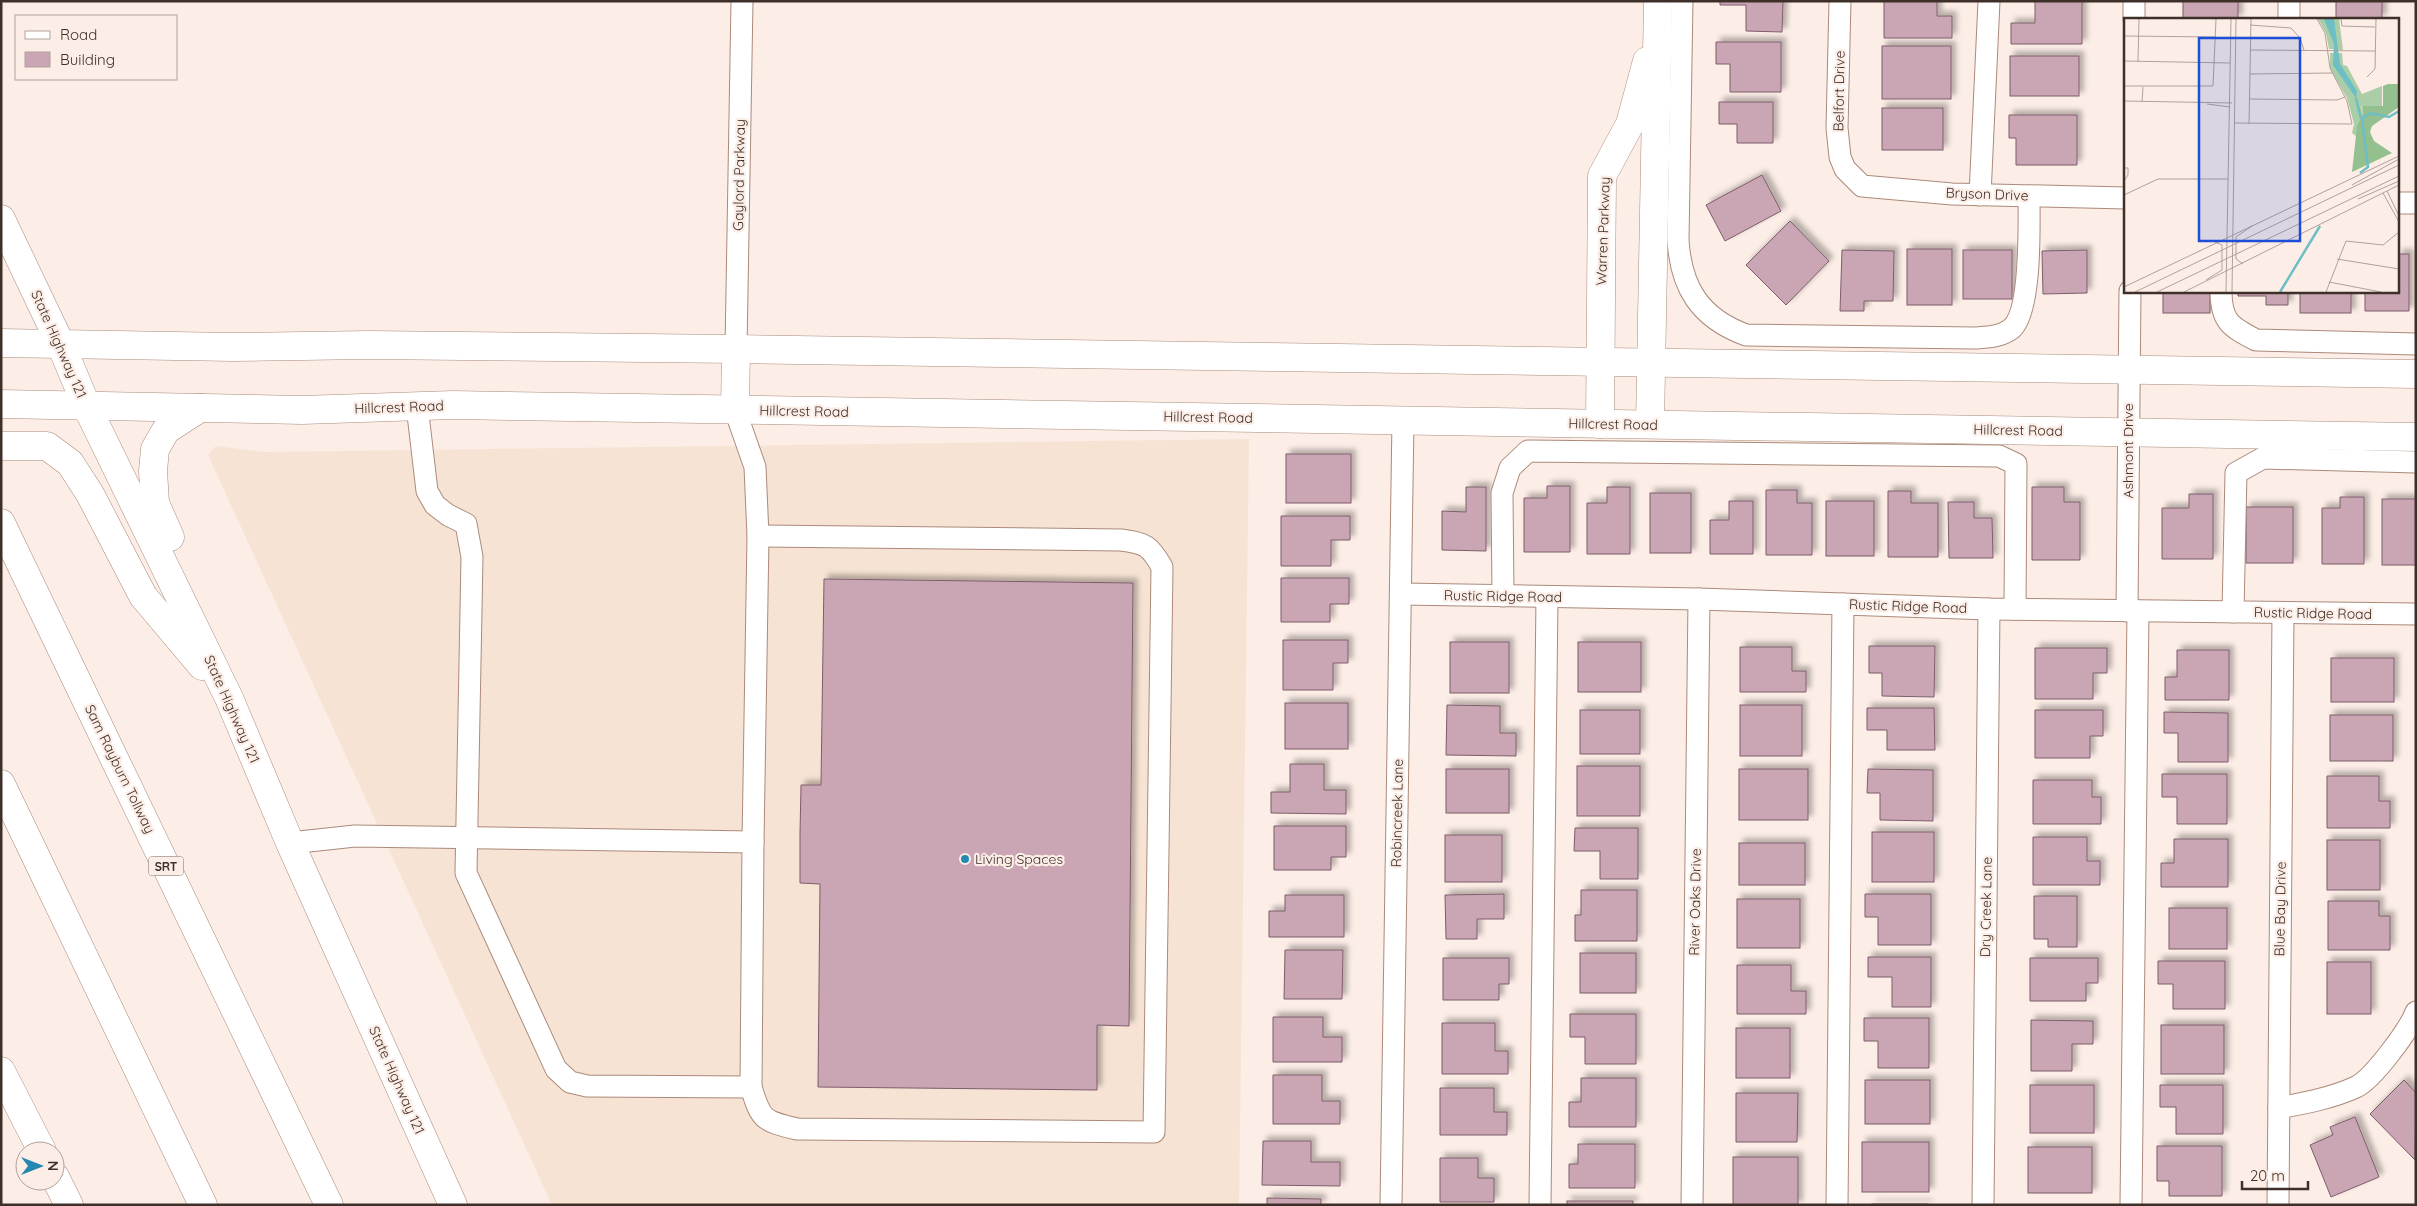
<svg xmlns="http://www.w3.org/2000/svg" width="2417" height="1206" viewBox="0 0 2417 1206" font-family="Quicksand,sans-serif">
<style>
.commercial{fill:#f6e3d3}
.building{fill:#caa6b5;stroke:#7d5d6b;filter:url(#shadow)}
.lines{fill:none;stroke-linecap:round;stroke-linejoin:round}
.minor-casing{stroke:#ab8a7a;stroke-width:23}
.major-casing{stroke:#ab8a7a;stroke-width:29}
.highway-casing{stroke:#ab8a7a;stroke-width:29}
.minor{stroke:#fff;stroke-width:21}
.major{stroke:#fff;stroke-width:28}
.highway{stroke:#fff;stroke-width:28}
.poi-dot{fill:#2388b2;stroke:#fcede6;stroke-width:2}
.labels{text-anchor:middle;dominant-baseline:central;stroke-width:4.5;stroke-linejoin:round;paint-order:stroke}
.shield{fill:#fcede6;stroke:#776962;stroke-width:1}
.shield-label{font-size:12px;font-weight:bold;fill:#3e3029}
.street-label{font-size:14px;fill:#3e3029;stroke:#fcede6}
.poi-label{font-size:14px;fill:#3e3029;stroke:#fcede6;text-anchor:start}
.inset-river{fill:none;stroke:#6cbfc4;stroke-width:2.5}
.inset-road{fill:none;stroke:#b0a19a;stroke-width:1}
.view{fill:#1d4ed8;fill-opacity:0.15;stroke:#1d4ed8;stroke-width:2.5}
.inset-edge{fill:none;stroke:#3e3029;stroke-width:2.5}
</style>
<defs>
<filter id="shadow"><feDropShadow dx="4.5" dy="-4.5" stdDeviation="2.5" flood-color="#0004"/></filter>
</defs>
<rect width="100%" height="100%" fill="#fcede6"/>
<polygon class="commercial" points="1249,439 1239,1205 552,1205 208,455 216,446 265,452"/>
<g class="building">
<polygon points="1720,1 1783,1 1782,32 1746,31 1746,5 1720,5"/>
<polygon points="1884,1 1937,1 1937,16 1952,16 1952,38 1884,38"/>
<polygon points="2035,1 2082,1 2082,44 2011,44 2011,23 2035,23"/>
<rect x="2183" y="1" width="55" height="18"/>
<rect x="2336" y="1" width="46" height="18"/>
<polygon points="1716,42 1781,42 1781,92 1730,92 1730,64 1716,64"/>
<rect x="1882" y="46" width="69" height="53"/>
<rect x="2010" y="56" width="69" height="40"/>
<polygon points="1719,102 1773,102 1773,143 1737,143 1737,124 1719,124"/>
<rect x="1882" y="108" width="61" height="42"/>
<polygon points="2009,115 2077,115 2077,165 2016,165 2016,138 2009,138"/>
<polygon points="1762,175 1781,211 1725,241 1706,205"/>
<polygon points="1790,221 1829,261 1786,305 1746,265"/>
<rect x="1907" y="249" width="45" height="56"/>
<polygon points="1842,250 1894,251 1893,301 1864,301 1864,311 1840,311"/>
<rect x="1963" y="250" width="49" height="49"/>
<polygon points="2087,250 2087,293 2043,294 2042,251"/>
<polygon points="2398,254 2409,254 2409,311 2365,311 2365,291 2398,291"/>
<rect x="2163" y="291" width="47" height="22"/>
<polygon points="2238,291 2288,291 2288,305 2266,305 2266,296 2238,296"/>
<rect x="2300" y="291" width="51" height="22"/>
<rect x="1286" y="454" width="65" height="49"/>
<polygon points="1547,486 1570,486 1570,552 1524,552 1524,498 1547,498"/>
<polygon points="1466,487 1486,487 1486,551 1442,550 1442,511 1466,512"/>
<polygon points="1607,487 1630,487 1630,554 1587,554 1587,503 1607,503"/>
<polygon points="2032,487 2064,487 2064,502 2080,502 2080,560 2032,560"/>
<polygon points="1766,490 1797,490 1797,503 1812,503 1812,555 1766,555"/>
<polygon points="1888,491 1911,491 1911,503 1938,503 1938,557 1888,557"/>
<rect x="1650" y="493" width="41" height="60"/>
<polygon points="2189,494 2213,494 2213,559 2162,559 2162,508 2189,508"/>
<polygon points="2340,497 2364,497 2364,564 2322,564 2322,508 2340,508"/>
<rect x="2382" y="499" width="34" height="66"/>
<polygon points="1729,501 1753,501 1753,554 1710,554 1710,520 1729,520"/>
<rect x="1826" y="501" width="48" height="55"/>
<polygon points="1948,502 1974,502 1974,518 1992,518 1993,558 1949,558"/>
<rect x="2246" y="507" width="47" height="56"/>
<polygon points="1281,516 1350,516 1350,540 1331,540 1331,566 1281,566"/>
<polygon points="1281,578 1349,578 1349,604 1330,604 1330,622 1281,622"/>
<polygon points="824,579 1133,583 1129,1026 1097,1025 1097,1090 818,1087 820,884 800,883 800,834 801,785 821,785"/>
<polygon points="1283,640 1348,640 1348,663 1333,663 1333,690 1283,690"/>
<rect x="1450" y="642" width="59" height="51"/>
<rect x="1578" y="642" width="63" height="50"/>
<polygon points="1869,646 1935,646 1934,697 1882,696 1882,673 1869,673"/>
<polygon points="1740,647 1792,647 1792,671 1806,671 1806,692 1740,692"/>
<polygon points="2035,648 2107,648 2107,673 2093,673 2093,699 2035,699"/>
<polygon points="2177,650 2229,650 2229,700 2165,700 2165,677 2177,677"/>
<rect x="2331" y="658" width="63" height="44"/>
<rect x="1285" y="703" width="63" height="46"/>
<polygon points="1447,705 1500,706 1500,733 1516,733 1516,756 1446,755"/>
<rect x="1740" y="705" width="62" height="51"/>
<polygon points="1867,708 1934,708 1935,750 1887,750 1887,730 1867,730"/>
<rect x="1580" y="710" width="60" height="44"/>
<polygon points="2035,710 2103,710 2103,736 2090,736 2090,758 2035,758"/>
<polygon points="2164,712 2228,713 2228,762 2178,762 2178,733 2164,733"/>
<rect x="2330" y="715" width="63" height="46"/>
<polygon points="1290,764 1324,764 1324,790 1346,790 1346,814 1271,813 1271,792 1290,792"/>
<rect x="1577" y="766" width="63" height="50"/>
<rect x="1446" y="769" width="63" height="44"/>
<rect x="1739" y="769" width="69" height="51"/>
<polygon points="1868,769 1933,770 1933,821 1880,820 1880,793 1867,793"/>
<polygon points="2162,774 2227,774 2227,824 2177,824 2177,797 2162,797"/>
<polygon points="2327,776 2379,776 2379,801 2390,801 2390,828 2327,828"/>
<polygon points="2033,780 2092,780 2092,797 2101,797 2101,824 2033,824"/>
<polygon points="1274,826 1346,826 1346,857 1331,857 1331,870 1274,870"/>
<polygon points="1575,828 1638,828 1638,879 1600,879 1600,851 1574,851"/>
<rect x="1872" y="832" width="62" height="50"/>
<rect x="1445" y="835" width="57" height="47"/>
<polygon points="2033,837 2087,837 2087,861 2100,861 2100,885 2033,885"/>
<polygon points="2174,839 2228,839 2228,887 2161,887 2161,863 2174,863"/>
<rect x="2327" y="840" width="53" height="50"/>
<rect x="1739" y="843" width="66" height="42"/>
<polygon points="1581,890 1637,890 1637,941 1575,941 1575,915 1581,915"/>
<polygon points="1504,894 1504,919 1477,919 1477,939 1446,939 1445,895"/>
<polygon points="1865,894 1931,894 1931,945 1878,945 1878,917 1865,917"/>
<polygon points="1285,895 1344,895 1344,937 1269,937 1269,911 1285,911"/>
<polygon points="2034,896 2077,896 2077,947 2048,947 2048,939 2034,939"/>
<rect x="1737" y="899" width="63" height="49"/>
<polygon points="2328,901 2379,901 2379,916 2390,916 2390,950 2328,950"/>
<rect x="2169" y="908" width="58" height="41"/>
<polygon points="1285,950 1343,950 1342,999 1284,999"/>
<rect x="1580" y="953" width="56" height="40"/>
<polygon points="1868,957 1931,957 1931,1007 1892,1007 1892,977 1868,977"/>
<polygon points="1443,958 1509,958 1509,984 1499,984 1499,1000 1443,1000"/>
<polygon points="2030,958 2098,958 2098,983 2086,983 2086,1001 2030,1001"/>
<polygon points="2158,961 2225,961 2225,1009 2173,1009 2173,984 2158,984"/>
<rect x="2327" y="962" width="44" height="52"/>
<polygon points="1737,965 1791,965 1791,991 1806,991 1806,1014 1737,1014"/>
<polygon points="1570,1014 1636,1014 1636,1064 1585,1064 1585,1037 1570,1037"/>
<polygon points="1273,1017 1323,1017 1323,1037 1342,1037 1342,1062 1273,1062"/>
<polygon points="1864,1018 1929,1018 1929,1068 1878,1068 1878,1041 1864,1041"/>
<polygon points="2031,1020 2093,1021 2093,1044 2072,1044 2072,1071 2031,1071"/>
<polygon points="1442,1023 1495,1023 1495,1051 1508,1051 1508,1074 1442,1074"/>
<rect x="2161" y="1025" width="63" height="49"/>
<rect x="1736" y="1028" width="54" height="50"/>
<polygon points="1273,1075 1322,1075 1322,1101 1340,1101 1340,1124 1273,1124"/>
<polygon points="1581,1078 1636,1078 1636,1127 1569,1127 1569,1102 1581,1102"/>
<rect x="1865" y="1080" width="65" height="44"/>
<polygon points="2404,1080 2416,1093 2415,1160 2370,1114"/>
<rect x="2030" y="1085" width="64" height="48"/>
<polygon points="2160,1085 2223,1085 2223,1134 2176,1134 2176,1107 2160,1107"/>
<polygon points="1440,1088 1494,1088 1494,1112 1507,1112 1507,1135 1440,1135"/>
<polygon points="1736,1093 1798,1093 1797,1142 1736,1142"/>
<polygon points="2355,1117 2379,1177 2331,1197 2310,1145 2333,1135 2330,1127"/>
<polygon points="1263,1141 1311,1141 1311,1162 1340,1162 1340,1186 1262,1185"/>
<rect x="1862" y="1142" width="67" height="50"/>
<polygon points="1578,1144 1635,1144 1635,1188 1569,1188 1569,1164 1578,1164"/>
<polygon points="2157,1146 2222,1146 2222,1196 2169,1196 2169,1181 2157,1181"/>
<rect x="2028" y="1147" width="64" height="46"/>
<rect x="1733" y="1157" width="65" height="48"/>
<polygon points="1440,1158 1478,1158 1478,1178 1494,1178 1494,1202 1440,1202"/>
<polygon points="1267,1198 1321,1199 1321,1205 1267,1205"/>
<rect x="1567" y="1201" width="66" height="4"/>
<rect x="1872" y="1204" width="56" height="1"/>
</g>
<g class="lines">
<g class="minor-casing">
<g id="minor">
<path d="M1682,1L1678,240C1681,288 1700,318 1746,335L1975,338C1988,337 2000,337 2011,329C2032,312 2029,222 2029,196"/>
<polyline points="1840,1 1837,128 1840,157 1845,169 1862,186 1952,194 2126,198"/>
<polyline points="2134,19 2134,1"/>
<polyline points="2289,19 2289,1"/>
<polyline points="1980,195 1989,1"/>
<polyline points="2398,203 2416,203"/>
<path d="M2221,291C2221,322 2231,327 2256,340L2416,344"/>
<polyline points="736,349 742,1"/>
<polyline points="417,406 427,491 435,505 448,515 466,524 472,557 466,873 556,1069 570,1082 587,1086 751,1087 753,842"/>
<polyline points="1401,594 1699,599 1989,609 2416,614"/>
<polyline points="1503,596 1502,493 1510,468 1528,451 1999,456 2016,464 2015,609"/>
<polyline points="2127,611 2130,291"/>
<polyline points="2233,612 2236,473 2263,458 2416,462"/>
<polyline points="290,843 355,836 753,842 758,536 755,467 735,410"/>
<path d="M751,1087C761,1120 763,1121 797,1129L1154,1132L1162,567C1150,546 1146,543 1121,540L758,536"/>
<path d="M2279,1108C2305,1103 2332,1098 2356,1087C2373,1079 2409,1030 2416,1012"/>
<polyline points="1391,1205 1403,420"/>
<polyline points="1540,1205 1547,597"/>
<polyline points="1692,1205 1699,599"/>
<polyline points="1837,1205 1843,604"/>
<polyline points="1983,1205 1989,609"/>
<polyline points="2131,1205 2138,611"/>
<polyline points="2278,1205 2283,613"/>
</g>
</g>
<g class="major-casing">
<g id="major">
<polyline points="1,219 61,345 87,407 229,698 290,843 453,1205"/>
<polyline points="1,343 232,347 368,345 736,349 2416,374"/>
<polyline points="1,404 302,410 453,405 2416,437"/>
<polyline points="735,410 736,349"/>
<polyline points="1600,424 1602,176 1630,124 1647,61"/>
<polyline points="1650,424 1658,1"/>
<polyline points="1,446 47,446 70,463 90,494 143,596 202,666"/>
<polyline points="170,537 155,503 153,471 155,449 166,430 200,408"/>
<polyline points="1,1071 42,1151"/>
<polyline points="55,1177 69,1205"/>
</g>
</g>
<g class="highway-casing">
<g id="highway">
<polyline points="1,523 329,1205"/>
<polyline points="1,784 203,1205"/>
</g>
</g>
<use href="#minor" class="minor"/>
<use href="#major" class="major"/>
<use href="#highway" class="highway"/>
</g>
<circle class="poi-dot" cx="965" cy="859" r="5"/>
<g class="labels">
<rect class="shield" x="148.5" y="856.5" width="35" height="19" rx="4"/>
<g class="shield-label">
<text x="166" y="866">SRT</text>
</g>
<g class="street-label">
<text transform="translate(1839 91) rotate(-89)">Belfort Drive</text>
<text transform="translate(739 175) rotate(-89)">Gaylord Parkway</text>
<text transform="translate(1987 194) rotate(2)">Bryson Drive</text>
<text transform="translate(1603 231) rotate(-88)">Warren Parkway</text>
<text transform="translate(59 344) rotate(66)">State Highway 121</text>
<text transform="translate(399 407) rotate(-2)">Hillcrest Road</text>
<text transform="translate(804 411) rotate(1)">Hillcrest Road</text>
<text transform="translate(1208 417) rotate(1)">Hillcrest Road</text>
<text transform="translate(1613 424) rotate(1)">Hillcrest Road</text>
<text transform="translate(2018 430) rotate(1)">Hillcrest Road</text>
<text transform="translate(2128 451) rotate(-90)">Ashmont Drive</text>
<text transform="translate(1503 596) rotate(1)">Rustic Ridge Road</text>
<text transform="translate(1908 606) rotate(2)">Rustic Ridge Road</text>
<text transform="translate(2313 613) rotate(1)">Rustic Ridge Road</text>
<text transform="translate(232 709) rotate(66)">State Highway 121</text>
<text transform="translate(120 769) rotate(64)">Sam Rayburn Tollway</text>
<text transform="translate(1397 813) rotate(-89)">Robincreek Lane</text>
<text transform="translate(1695 902) rotate(-89)">River Oaks Drive</text>
<text transform="translate(1986 907) rotate(-89)">Dry Creek Lane</text>
<text transform="translate(2280 909) rotate(-89)">Blue Bay Drive</text>
<text transform="translate(397 1080) rotate(66)">State Highway 121</text>
</g>
<g class="poi-label">
<text x="975" y="859">Living Spaces</text>
</g>
</g>
<g transform="translate(2124 18)">
<rect width="275" height="275" fill="#fcede6"/>
<path d="M194,1H215L219,32L205,31L202,15ZM206,35H218L219,47L223,48L238,76L258,68V88H237L239,96L232,118L228,115L230,106L223,80L206,51Z" fill="#abcda7"/>
<path d="M264,66H275V89L248,108L246,114L250,123L268,135L228,154L233,108L239,96L238,88H259V68Z" fill="#94bf8f"/>
<path d="M200,1H210L216,46L233,73L232,80L209,47L210,26Z" fill="#6cbfc4"/>
<path class="inset-river" d="M232,80L237,101M236,155L244,149L238,101L246,95L265,99L275,93M156,274L196,208"/>
<path class="inset-road" d="M217,1L218,8L251,9M126,7L167,10L176,20L180,32M0,18L92,19M126,32L251,33M0,43L106,45M14,44L15,1M126,56L208,55M243,59L251,51L252,1M0,68H89L92,1M125,81L213,82L221,79M0,83L108,85M18,84L19,69M83,86L106,89M110,105L228,106L223,83L206,50L201,15L193,1M125,106L127,1M0,150H4V157L0,163M228,167L275,141M263,173L275,198M259,175L275,204M0,177L34,161H104M234,181L275,163M213,241L275,251M119,246L112,241V219L128,208M82,262L98,252V227L91,224M205,264L257,274M0,269L275,138M11,274L275,147M33,274L275,158M60,274L275,167M102,274L107,1M108,274L112,1M202,274L222,223L259,227L275,214"/>
<path class="view" d="M75,20H176V223H75Z"/>
<rect width="275" height="275" class="inset-edge"/>
</g>
<rect width="2417" height="1206" fill="none" stroke="#3e3029" stroke-width="5"/>
<rect x="15" y="15" width="162" height="65" fill="#fcede6" stroke="#b0a19a"/>
<rect x="25" y="31" width="25" height="8" fill="#ffffff" stroke="#b0a19a"/>
<text x="60" y="40" font-size="15" fill="#3e3029">Road</text>
<rect x="25" y="52" width="25" height="15" fill="#caa6b5" stroke="#b0a19a"/>
<text x="60" y="65" font-size="15" fill="#3e3029">Building</text>
<g transform="translate(40 1166) rotate(90)"><circle r="24" fill="#fcede6" stroke="#b0a19a"/>
<path d="M0-4L9 19L0 12L-9 19Z" fill="#2388b2"/>
<text y="-8" font-size="14" font-weight="bold" text-anchor="middle" fill="#3e3029">N</text>
</g>
<path d="M2242 1181v8h66v-8" fill="none" stroke="#3e3029" stroke-width="2.5"/>
<text x="2250" y="1181" font-size="15" fill="#3e3029" stroke="#fcede6" stroke-width="4" paint-order="stroke">20 m</text>
</svg>
